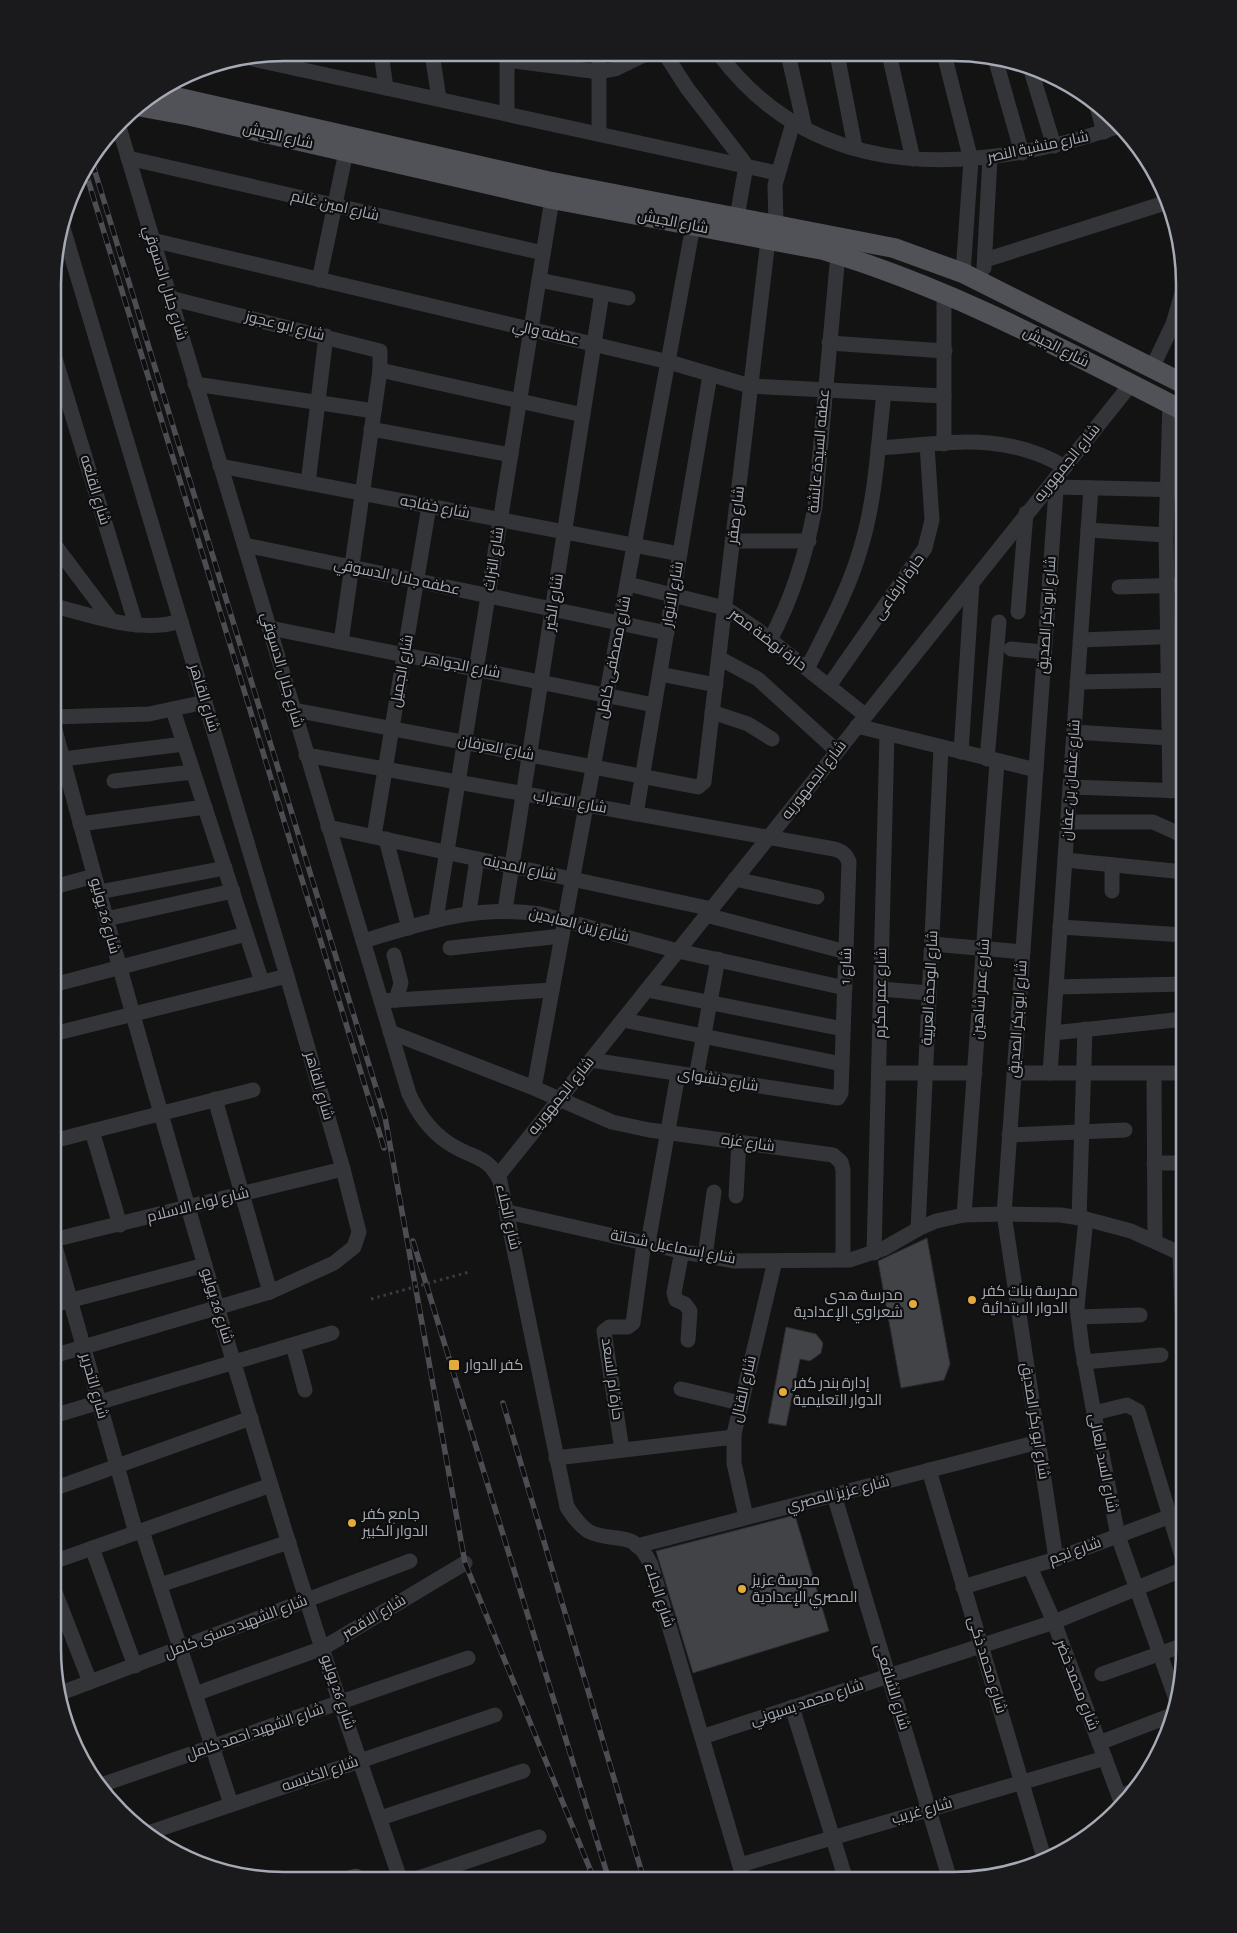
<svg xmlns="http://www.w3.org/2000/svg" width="1237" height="1933" viewBox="0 0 1237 1933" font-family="'Alegreya Sans',Cairo,sans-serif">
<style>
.building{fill:#424347;stroke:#2d2d30}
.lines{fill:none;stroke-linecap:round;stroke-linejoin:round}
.minor{stroke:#343539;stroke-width:15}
.major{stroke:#505258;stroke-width:20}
.rail-casing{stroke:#4b4d52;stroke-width:5.5}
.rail{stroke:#0e0e0f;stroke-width:4;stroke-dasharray:11;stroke-linecap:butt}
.path-bridge{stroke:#3a3c40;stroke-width:3;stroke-dasharray:2.5 4;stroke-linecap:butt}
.poi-dot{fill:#e4aa3c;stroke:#0e0e0f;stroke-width:2}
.labels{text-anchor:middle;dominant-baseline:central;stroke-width:4.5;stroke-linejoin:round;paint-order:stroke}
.street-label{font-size:15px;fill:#a5aab4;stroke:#0e0e0f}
.poi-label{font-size:15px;fill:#a5aab4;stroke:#0e0e0f;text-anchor:start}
.rim{fill:none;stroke:#a5aab4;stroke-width:2.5}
</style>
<rect width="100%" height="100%" fill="#131314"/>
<g class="building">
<polygon points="927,1238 950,1364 944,1380 901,1388 878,1261"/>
<polygon points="786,1327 816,1334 823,1343 821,1353 810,1361 800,1359 786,1426 768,1423"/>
<polygon points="795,1515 829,1631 693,1673 656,1551"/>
</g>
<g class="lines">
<g class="minor">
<polyline points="295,53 298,69"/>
<polyline points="381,53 386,88"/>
<polyline points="432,53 439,99"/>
<polyline points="507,53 507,114"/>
<polyline points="665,54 687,88 744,162 745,172 737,217"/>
<path d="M719,54C818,187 979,174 1120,126"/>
<polyline points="788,54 805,129"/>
<polyline points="837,54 855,147"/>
<polyline points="889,54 913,159"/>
<polyline points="944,54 971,160 963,273"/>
<polyline points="995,58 1022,153"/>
<polyline points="253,59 777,173"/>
<polyline points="507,60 599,72 615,69 646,54"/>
<polyline points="1030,67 1054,146"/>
<polyline points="1096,103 1104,132"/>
<path d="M119,127L409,1094C419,1116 433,1135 455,1147C476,1159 489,1157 500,1181L567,1507C573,1516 579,1525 588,1531C614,1545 633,1526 651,1565L744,1880"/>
<polyline points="599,134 599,53"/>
<polyline points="128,158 543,253"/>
<polyline points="776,224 775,185 793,123"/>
<polyline points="152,240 669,362 750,386 944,396"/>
<polyline points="985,260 1168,202"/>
<polyline points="984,268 990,158"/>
<polyline points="319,280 346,152"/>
<polyline points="539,280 628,298"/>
<polyline points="170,298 380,351 380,370 341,642"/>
<polyline points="829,343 945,351"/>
<polyline points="54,355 136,625"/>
<polyline points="1152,368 1173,324 1184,286"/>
<polyline points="380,370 583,415"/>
<polyline points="195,384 374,411"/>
<polyline points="371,429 511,455"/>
<polyline points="944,444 944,292"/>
<path d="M878,448C946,444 1002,430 1065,467"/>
<polyline points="220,466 680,554"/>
<polyline points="308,483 326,336"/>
<polyline points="1056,487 1184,490"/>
<polyline points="1088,530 1166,535"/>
<polyline points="732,541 809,541"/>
<polyline points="54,544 111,620"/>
<polyline points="245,545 667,633"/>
<polyline points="628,584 725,608 758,630 865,715"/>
<polyline points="1119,587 1184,585"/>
<path d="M54,606C95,616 139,634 181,621"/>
<polyline points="1018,612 1026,513"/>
<polyline points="270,628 654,705"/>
<path d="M770,640C793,597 806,555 815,507L838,254"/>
<polyline points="1080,640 1184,636"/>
<polyline points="1011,649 1044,652"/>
<polyline points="719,658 758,679 837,751"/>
<path d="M807,669C827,629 849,590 861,547C876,498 878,444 884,393"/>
<polyline points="660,674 716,685"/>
<polyline points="1077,682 1184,680"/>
<polyline points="829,686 925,548 932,520 927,445"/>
<polyline points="173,710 262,982"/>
<polyline points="294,710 698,787 704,782 768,240"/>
<polyline points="712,712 748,724 772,739"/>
<polyline points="54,717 149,714 205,702"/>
<path d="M54,726C132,1018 215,1309 306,1598C335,1692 369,1786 400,1879"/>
<polyline points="857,726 1036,770"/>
<polyline points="1074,732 1169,738"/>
<polyline points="961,752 972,584"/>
<path d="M306,755L834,849C842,851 846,854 849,862L841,1093L838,1098L591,1060"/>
<polyline points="63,759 184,744"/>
<polyline points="987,759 999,622"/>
<polyline points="114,781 193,772"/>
<polyline points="1070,787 1184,791"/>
<polyline points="1170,791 1166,535 1170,403"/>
<polyline points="636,814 710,375"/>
<polyline points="1068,822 1153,822 1184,836"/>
<polyline points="80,824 205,807"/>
<polyline points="328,827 712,909"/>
<polyline points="374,836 429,506"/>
<polyline points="386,839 409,928"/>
<polyline points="1065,860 1184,872"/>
<polyline points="735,879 817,897"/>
<polyline points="54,887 94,876"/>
<polyline points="1112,891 1112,865"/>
<polyline points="99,892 225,868"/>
<polyline points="505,910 602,293"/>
<polyline points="469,912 477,859"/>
<polyline points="706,915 846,952"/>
<polyline points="106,919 233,891"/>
<polyline points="436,919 552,199"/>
<polyline points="1060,927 1184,935"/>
<path d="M363,941C427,922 473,905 540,914L678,951L845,988"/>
<polyline points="932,944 1023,952"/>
<polyline points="450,948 562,936"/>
<polyline points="394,955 401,983 396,1000"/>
<polyline points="53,985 246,934"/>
<polyline points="1056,987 1184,984"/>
<polyline points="881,989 929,993"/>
<polyline points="647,990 843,1029"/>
<polyline points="381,1001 552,990"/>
<polyline points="623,1020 842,1064"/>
<polyline points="390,1032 534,1088 612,1122 649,1130 833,1155 841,1162 843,1170 843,1260"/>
<polyline points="1053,1033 1184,1019"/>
<polyline points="53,1034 287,976"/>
<polyline points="879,1073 975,1073"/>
<polyline points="1014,1073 1184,1073"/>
<polyline points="1050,1073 1091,488"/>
<polyline points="1154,1074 1155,1241"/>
<polyline points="696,1077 718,959"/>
<polyline points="534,1088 693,226"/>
<polyline points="215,1099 270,1292"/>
<polyline points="92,1131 120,1225"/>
<polyline points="1009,1135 1125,1130"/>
<polyline points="53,1141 253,1090"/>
<polyline points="1154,1163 1184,1163"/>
<polyline points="498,1176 1131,384"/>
<polyline points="736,1196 739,1141"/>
<polyline points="508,1212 689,1253 735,1261 850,1260 883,1249 918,1229 936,1221 964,1215 1004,1214 1061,1215 1086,1219 1131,1231 1184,1255"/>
<polyline points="964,1215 997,762"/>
<polyline points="1079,1218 1085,1029"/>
<polyline points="1086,1219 1077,1307 1082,1348 1094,1413 1118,1536 1176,1699"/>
<polyline points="918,1229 941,748"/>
<polyline points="53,1239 136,1533"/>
<polyline points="53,1240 343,1169"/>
<polyline points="648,1243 678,1074"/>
<polyline points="682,1251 674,1293 676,1300 685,1304 690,1311 688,1340"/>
<polyline points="874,1253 887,734"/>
<polyline points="1180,1253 1184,1362"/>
<polyline points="705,1256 714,1192"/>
<polyline points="53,1305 205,1265"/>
<polyline points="1078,1317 1140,1315"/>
<polyline points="293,1345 305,1390"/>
<polyline points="53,1356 270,1292 334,1263 354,1247 359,1232 343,1169 287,976 63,228"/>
<polyline points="1084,1362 1161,1355"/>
<polyline points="681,1389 740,1403"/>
<polyline points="1094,1413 1127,1405 1138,1411 1184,1563"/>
<polyline points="53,1416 332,1333"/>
<polyline points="622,1450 604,1331 609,1327 628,1327 633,1323 644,1243"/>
<polyline points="556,1458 734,1437"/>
<polyline points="929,1470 1045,1861"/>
<polyline points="53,1489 251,1418"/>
<polyline points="834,1495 950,1880"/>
<polyline points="746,1517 734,1463 734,1434 775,1261"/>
<polyline points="142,1531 231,1804"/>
<polyline points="637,1546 1038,1442"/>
<polyline points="92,1548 135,1666"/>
<polyline points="1056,1559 1004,1214 1057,477"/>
<polyline points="53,1562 271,1485"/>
<polyline points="1030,1567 1054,1622 1122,1804"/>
<polyline points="160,1585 289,1542"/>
<polyline points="53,1587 90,1682"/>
<polyline points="963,1587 1056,1559 1184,1511"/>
<polyline points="1102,1674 1184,1645"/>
<polyline points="61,1693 410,1561"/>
<polyline points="195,1694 323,1648 465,1563"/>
<polyline points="792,1707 846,1880"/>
<polyline points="702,1737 1054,1622 1184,1569"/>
<polyline points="1099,1743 1172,1715"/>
<polyline points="98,1786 468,1658"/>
<polyline points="1119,1796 1136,1790"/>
<polyline points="380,1818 523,1771"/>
<polyline points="145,1834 495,1715"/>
<polyline points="740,1865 1105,1758"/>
<polyline points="345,1879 356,1876 360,1879"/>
<polyline points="415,1879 539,1837"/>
</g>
<g class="major">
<polyline points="158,93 547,181 894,248 963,273 1184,384"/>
<path d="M137,106L191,116L552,199L823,250C951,288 1066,351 1184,411"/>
</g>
<g class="rail-casing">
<g id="rail">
<polyline points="92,162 385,1117 465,1563 594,1879"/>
<polyline points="85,170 384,1148"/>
<polyline points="413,1241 609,1880"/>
<polyline points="503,1403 644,1880"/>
</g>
</g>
<use href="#rail" class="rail"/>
<polyline class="path-bridge" points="371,1299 469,1272"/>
</g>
<g class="poi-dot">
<circle cx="972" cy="1300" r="5"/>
<circle cx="913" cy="1304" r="5"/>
<rect x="448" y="1359" width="12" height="12" rx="2.5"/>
<circle cx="783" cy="1392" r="5"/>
<circle cx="352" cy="1523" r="5"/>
<circle cx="742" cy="1589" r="5"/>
</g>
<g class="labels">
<g class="street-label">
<text transform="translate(278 136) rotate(13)">شارع الجيش</text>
<text transform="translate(1038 147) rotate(-12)">شارع منشية النصر</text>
<text transform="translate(335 206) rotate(13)">شارع امين غانم</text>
<text transform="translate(673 222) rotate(11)">شارع الجيش</text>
<text transform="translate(165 283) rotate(73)">شارع جلال الدسوقي</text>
<text transform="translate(285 326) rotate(14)">شارع ابو عجوز</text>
<text transform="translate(546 333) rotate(13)">عطفه والي</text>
<text transform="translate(1056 347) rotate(27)">شارع الجيش</text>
<text transform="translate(819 451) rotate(-85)">عطفه السيدة عائشة</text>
<text transform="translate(1067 463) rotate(-51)">شارع الجمهوريه</text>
<text transform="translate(95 490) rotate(73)">شارع القلعه</text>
<text transform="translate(435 507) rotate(11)">شارع خفاجه</text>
<text transform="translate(736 515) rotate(-83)">شارع صقر</text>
<text transform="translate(494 559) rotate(-81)">شارع التراث</text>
<text transform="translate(397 577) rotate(12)">عطفه جلال الدسوقي</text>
<text transform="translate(899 587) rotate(-55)">حارة الرفاعى</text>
<text transform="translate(673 594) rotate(-80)">شارع الانوار</text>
<text transform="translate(554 602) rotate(-81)">شارع الخير</text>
<text transform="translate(1047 615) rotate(-86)">شارع ابو بكر الصديق</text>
<text transform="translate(768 640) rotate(37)">حارة نهضة مصر</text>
<text transform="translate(614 657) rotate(-79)">شارع مصطفى كامل</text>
<text transform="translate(462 666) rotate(11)">شارع الجواهر</text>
<text transform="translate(282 670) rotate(74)">شارع جلال الدسوقي</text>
<text transform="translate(402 671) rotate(-80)">شارع الجميل</text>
<text transform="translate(204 698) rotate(73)">شارع القاهر</text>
<text transform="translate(496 748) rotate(11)">شارع العرفان</text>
<text transform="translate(814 780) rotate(-52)">شارع الجمهوريه</text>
<text transform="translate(1071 780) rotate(-86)">شارع عثمان بن عفان</text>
<text transform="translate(570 802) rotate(10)">شارع الاعراب</text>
<text transform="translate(520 868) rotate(12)">شارع المدينه</text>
<text transform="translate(105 916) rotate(75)">شارع 26 يوليو</text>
<text transform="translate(579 925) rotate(14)">شارع زين العابدين</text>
<text transform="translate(846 966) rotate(-88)">شارع 1</text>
<text transform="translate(930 988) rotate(-87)">شارع الوحدة العربية</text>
<text transform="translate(981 989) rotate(-86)">شارع عمر شاهين</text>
<text transform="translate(881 993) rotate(-89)">شارع عمر مكرم</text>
<text transform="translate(1018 1019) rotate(-86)">شارع ابو بكر الصديق</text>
<text transform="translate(718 1080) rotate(9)">شارع دنشواى</text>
<text transform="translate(319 1086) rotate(74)">شارع القاهر</text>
<text transform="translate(561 1096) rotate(-51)">شارع الجمهوريه</text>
<text transform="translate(748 1143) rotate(8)">شارع غزه</text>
<text transform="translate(198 1205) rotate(-14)">شارع لواء الاسلام</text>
<text transform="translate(508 1217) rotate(77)">شارع الجلاء</text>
<text transform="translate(673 1247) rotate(11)">شارع إسماعيل شحاتة</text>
<text transform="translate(217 1306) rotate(73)">شارع 26 يوليو</text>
<text transform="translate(612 1379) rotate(82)">حارة ام السعد</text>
<text transform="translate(94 1386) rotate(74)">شارع التحرير</text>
<text transform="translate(744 1389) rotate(-77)">شارع القنال</text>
<text transform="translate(1035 1421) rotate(81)">شارع ابو بكر الصديق</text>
<text transform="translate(1103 1463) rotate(79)">شارع السد العالى</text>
<text transform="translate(838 1494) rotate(-14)">شارع عزيز المصري</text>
<text transform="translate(1075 1551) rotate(-20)">شارع نجم</text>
<text transform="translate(659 1595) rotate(72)">شارع الجلاء</text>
<text transform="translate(374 1617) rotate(-31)">شارع الاقصر</text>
<text transform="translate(236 1627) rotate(-21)">شارع الشهيد حسنى كامل</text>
<text transform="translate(987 1665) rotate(73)">شارع محمد ذكى</text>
<text transform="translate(1077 1685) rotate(69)">شارع محمد خضر</text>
<text transform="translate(892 1687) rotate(73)">شارع الشافعى</text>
<text transform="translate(338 1692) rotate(71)">شارع 26 يوليو</text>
<text transform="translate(807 1703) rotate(-18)">شارع محمد بسيوني</text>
<text transform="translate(255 1732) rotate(-19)">شارع الشهيد احمد كامل</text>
<text transform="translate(320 1774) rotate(-19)">شارع الكنيسه</text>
<text transform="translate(922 1811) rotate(-16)">شارع غريب</text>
</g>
<g class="poi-label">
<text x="982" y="1291">مدرسة بنات كفر<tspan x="982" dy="17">الدوار الابتدائية</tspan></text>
<text x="903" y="1295" text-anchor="end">مدرسة هدى<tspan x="903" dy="17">شعراوي الإعدادية</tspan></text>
<text x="465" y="1365">كفر الدوار</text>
<text x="793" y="1383">إدارة بندر كفر<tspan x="793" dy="17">الدوار التعليمية</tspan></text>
<text x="362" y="1514">جامع كفر<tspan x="362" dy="17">الدوار الكبير</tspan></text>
<text x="752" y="1580">مدرسة عزيز<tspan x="752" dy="17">المصري الإعدادية</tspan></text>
</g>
</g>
<path d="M0 0H1237V1933H0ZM284 61H953A223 223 0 0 1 1176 284V1649A223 223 0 0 1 953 1872H284A223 223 0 0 1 61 1649V284A223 223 0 0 1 284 61Z" fill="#1a1a1c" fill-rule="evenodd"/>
<path class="rim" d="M284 61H953A223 223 0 0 1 1176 284V1649A223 223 0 0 1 953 1872H284A223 223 0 0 1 61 1649V284A223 223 0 0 1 284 61Z"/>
</svg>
